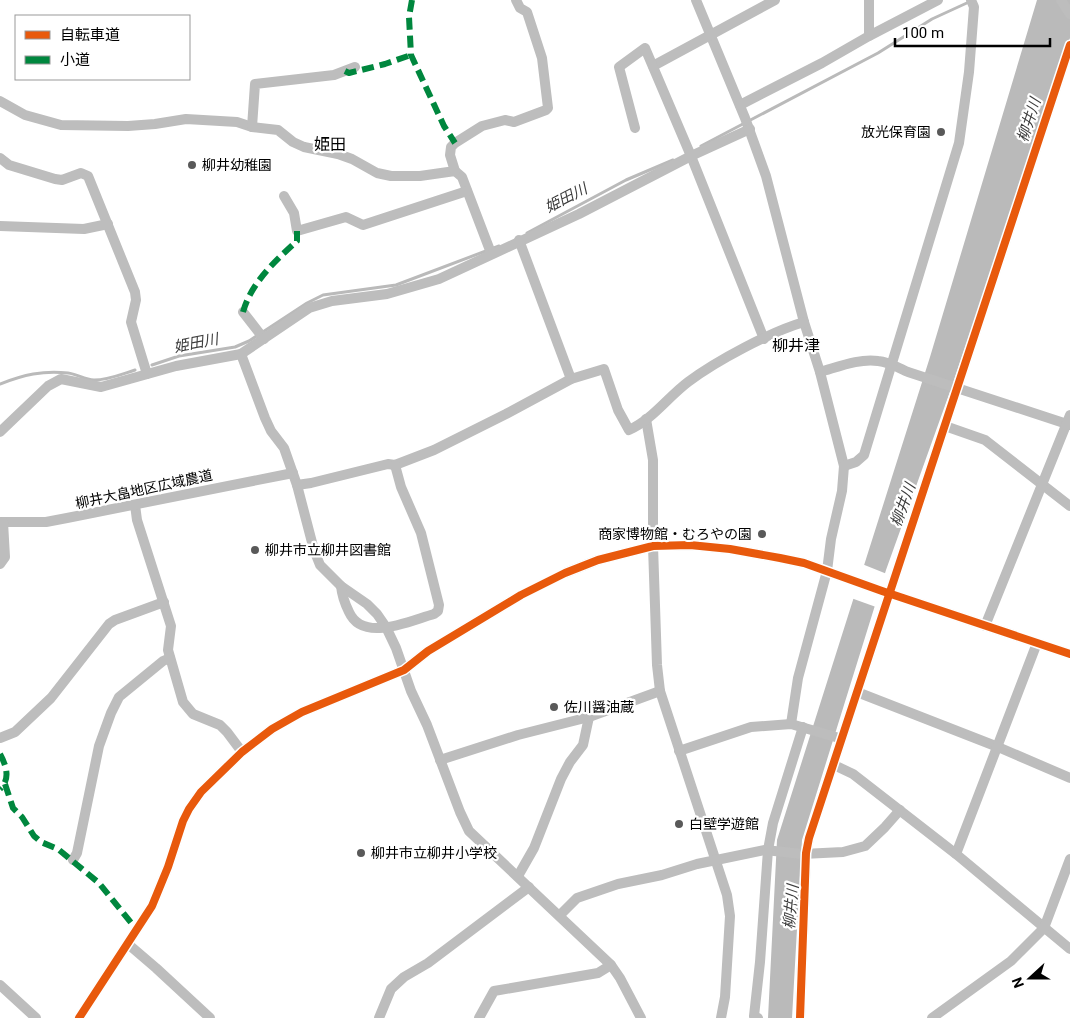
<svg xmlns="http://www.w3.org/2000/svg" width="1070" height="1018" viewBox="0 0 1070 1018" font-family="Roboto,'Noto Sans JP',sans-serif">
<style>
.water{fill:#bababa}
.pier{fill:#fff}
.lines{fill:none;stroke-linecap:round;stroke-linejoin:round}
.stream{stroke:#bababa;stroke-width:3}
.minor{stroke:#bdbdbd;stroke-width:10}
.quiet{stroke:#00873e;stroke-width:6;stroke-dasharray:12 6;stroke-linecap:butt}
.cycleway-casing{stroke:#fff;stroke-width:11}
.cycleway{stroke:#e8590c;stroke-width:8}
.poi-dot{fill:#595959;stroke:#fff;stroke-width:2}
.labels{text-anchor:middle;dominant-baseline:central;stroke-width:4.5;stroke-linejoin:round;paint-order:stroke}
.poi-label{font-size:14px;fill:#000;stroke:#fff;text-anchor:start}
.street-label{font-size:14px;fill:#000;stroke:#fff}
.water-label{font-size:15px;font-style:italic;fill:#3d3d3d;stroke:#fff}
.quarter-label{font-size:16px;fill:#000;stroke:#fff}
</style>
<rect width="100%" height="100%" fill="#fff"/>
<polygon class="water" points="1037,0 1070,0 1070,38 952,386 886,570 802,840 792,1018 768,1018 777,840 930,357"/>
<polygon class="pier" points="862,564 887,574 876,607 851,598"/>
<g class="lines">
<g class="stream">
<polyline points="701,146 878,53 932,19 969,2"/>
<polyline points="527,233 626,180 673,160"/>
<polyline points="152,365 179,356 235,347 249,341 307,303 323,295 396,285 499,246"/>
<path d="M0,384C23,375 43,370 68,373C77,374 85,380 94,380C108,380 122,374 135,370"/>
</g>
<g class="minor">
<polyline points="696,0 745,118 766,176 804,322 820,372 844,466 842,491 831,539 827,571 798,678 791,724"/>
<polyline points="869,0 869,36"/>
<polyline points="1061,0 1070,14"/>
<polyline points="653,66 775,0"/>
<polyline points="0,101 25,115 61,125 128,126 155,124 186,119 237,122 252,127 278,130 293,142 304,147 338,154 352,159 377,173 391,176 420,176 455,171 462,177 491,253"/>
<polyline points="740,105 822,63 869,36 938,0"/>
<polyline points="252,127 255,84 334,75 355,67"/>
<polyline points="635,128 619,67 645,48 691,156 764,339"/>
<polyline points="0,158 9,165 55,179 62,180 81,173 88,176 135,292 136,300 131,322 147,374"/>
<polyline points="455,171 450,155 451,147 455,143 482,126 505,120 514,122 546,110 548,108 542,58 527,12 520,8 516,0"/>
<polyline points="284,196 294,213 297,231 346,217 363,225 467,191"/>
<polyline points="0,226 84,229 108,224"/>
<polyline points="519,240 571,379"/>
<polyline points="243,312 264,339"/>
<polyline points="241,354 265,418 271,431 284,448 297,485 314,550 320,565 341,586 367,604 377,614 386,627 396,648 411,691 427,725 460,812 469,831 611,965 620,978 641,1018"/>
<path d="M820,372C838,367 860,358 878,361C889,362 899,368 908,372L1070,425"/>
<polyline points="646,419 653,460 653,546 657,665 660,691 727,895 730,916 725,997 721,1018"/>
<polyline points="945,426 985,440 1070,506"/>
<polyline points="0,432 48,386 61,379 101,387 176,366 241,354 309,308 332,301 387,294 439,279 579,214 691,156 750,129"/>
<polyline points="844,466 856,462 864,455 959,143 969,72 974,7 971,0"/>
<path d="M297,485L311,483L388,464L395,465L434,450L506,414L571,379L604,369L618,410L629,430C652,420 668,397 688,382C716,361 770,332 804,322"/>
<polyline points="135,505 137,520 171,626 168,650 183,702 193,714 220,725 227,732 242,752"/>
<polyline points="0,522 46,522 67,518 293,473"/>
<polyline points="0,564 5,557 3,522"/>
<path d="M341,586C342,596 344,602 349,612C363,643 409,621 434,614L438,611L439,605L421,533L401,487L395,465"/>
<polyline points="985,626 1070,415"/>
<polyline points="857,692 998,747 1070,778"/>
<polyline points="0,738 15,732 51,698 109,624 115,620 164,602"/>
<polyline points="679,751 751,727 791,724 839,738 841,740"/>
<polyline points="440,760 518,735 589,717 660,691"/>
<polyline points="834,765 853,774 956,854 1070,949"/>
<polyline points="956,854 1037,643"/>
<polyline points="73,860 77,853 99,746 111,713 119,697 163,661 170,658"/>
<polyline points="518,876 534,848 561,779 570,762 583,745 589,717"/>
<polyline points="560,915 577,898 618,884 662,875 697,864 765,850 803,854 843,852 865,846 885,827 900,810"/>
<polyline points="128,944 156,968 210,1018"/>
<polyline points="0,985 36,1018"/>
<polyline points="79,1018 152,906 168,867 183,821 189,809 201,792 242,752 272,729 302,712 404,670 428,651 521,595 565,573 598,560 653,546 690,545 730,549 780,558 804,563 882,591 1070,654"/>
<polyline points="379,1018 391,989 404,977 428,963 529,887"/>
<polyline points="479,1018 494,991 598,973 611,965"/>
<polyline points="758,1018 754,1016 760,962 768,850 773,823 803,727"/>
<polyline points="800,1018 806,853 809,838 1070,45"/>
<polyline points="932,1018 1011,961 1044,928 1070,859"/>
</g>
<g class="quiet">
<polyline points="412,0 409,17 411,55 444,126 455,143"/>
<polyline points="345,71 349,73 385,64 411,55"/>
<path d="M243,312C251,283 275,261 297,241V231"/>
<path d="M0,754C6,765 11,779 0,789"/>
<polyline points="5,784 13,808 22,817 34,836 41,842 58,849 99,883 137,930"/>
</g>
<g class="cycleway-casing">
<g id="cycleway">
<polyline points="79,1018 152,906 168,867 183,821 189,809 201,792 242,752 272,729 302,712 404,670 428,651 521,595 565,573 598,560 653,546 690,545 730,549 780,558 804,563 882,591 1070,654"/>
<polyline points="800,1018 806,853 809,838 1070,45"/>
</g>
</g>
<use href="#cycleway" class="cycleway"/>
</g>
<g class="poi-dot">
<circle cx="941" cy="132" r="5"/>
<circle cx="192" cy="165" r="5"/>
<circle cx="762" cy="534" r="5"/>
<circle cx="255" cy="550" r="5"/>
<circle cx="554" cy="707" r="5"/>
<circle cx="679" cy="824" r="5"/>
<circle cx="361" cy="853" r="5"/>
</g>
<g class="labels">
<g class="poi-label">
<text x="931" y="132" text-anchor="end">放光保育園</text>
<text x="202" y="165">柳井幼稚園</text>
<text x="752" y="534" text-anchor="end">商家博物館・むろやの園</text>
<text x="265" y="550">柳井市立柳井図書館</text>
<text x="564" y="707">佐川醤油蔵</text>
<text x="689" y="824">白壁学遊館</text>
<text x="371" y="853">柳井市立柳井小学校</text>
</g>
<g class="street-label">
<text transform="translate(144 489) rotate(-12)">柳井大畠地区広域農道</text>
</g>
<g class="water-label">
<text transform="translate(1029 120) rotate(-72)">柳井川</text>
<text transform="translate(566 198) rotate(-27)">姫田川</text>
<text transform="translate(196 343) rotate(-11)">姫田川</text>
<text transform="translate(903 505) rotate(-70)">柳井川</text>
<text transform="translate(791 907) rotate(-85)">柳井川</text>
</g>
<g class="quarter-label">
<text x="330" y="144">姫田</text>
<text x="796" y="345">柳井津</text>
</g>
</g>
<rect x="15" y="15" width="175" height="65" fill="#ffffff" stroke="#999999"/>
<rect x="25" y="31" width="25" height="8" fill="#e8590c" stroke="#999999"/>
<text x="60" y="40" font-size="15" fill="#000000">自転車道</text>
<rect x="25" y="56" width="25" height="8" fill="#00873e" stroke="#999999"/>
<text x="60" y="65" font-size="15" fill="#000000">小道</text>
<g transform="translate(1030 978) rotate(249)" stroke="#ffffff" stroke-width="4" paint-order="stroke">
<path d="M0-4L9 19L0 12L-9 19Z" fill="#000000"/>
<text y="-8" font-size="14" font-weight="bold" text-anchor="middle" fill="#000000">N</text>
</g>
<path d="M895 38v8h155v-8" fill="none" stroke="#000000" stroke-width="2.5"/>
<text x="902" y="38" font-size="15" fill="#000000" stroke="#ffffff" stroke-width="4" paint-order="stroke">100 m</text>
</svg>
